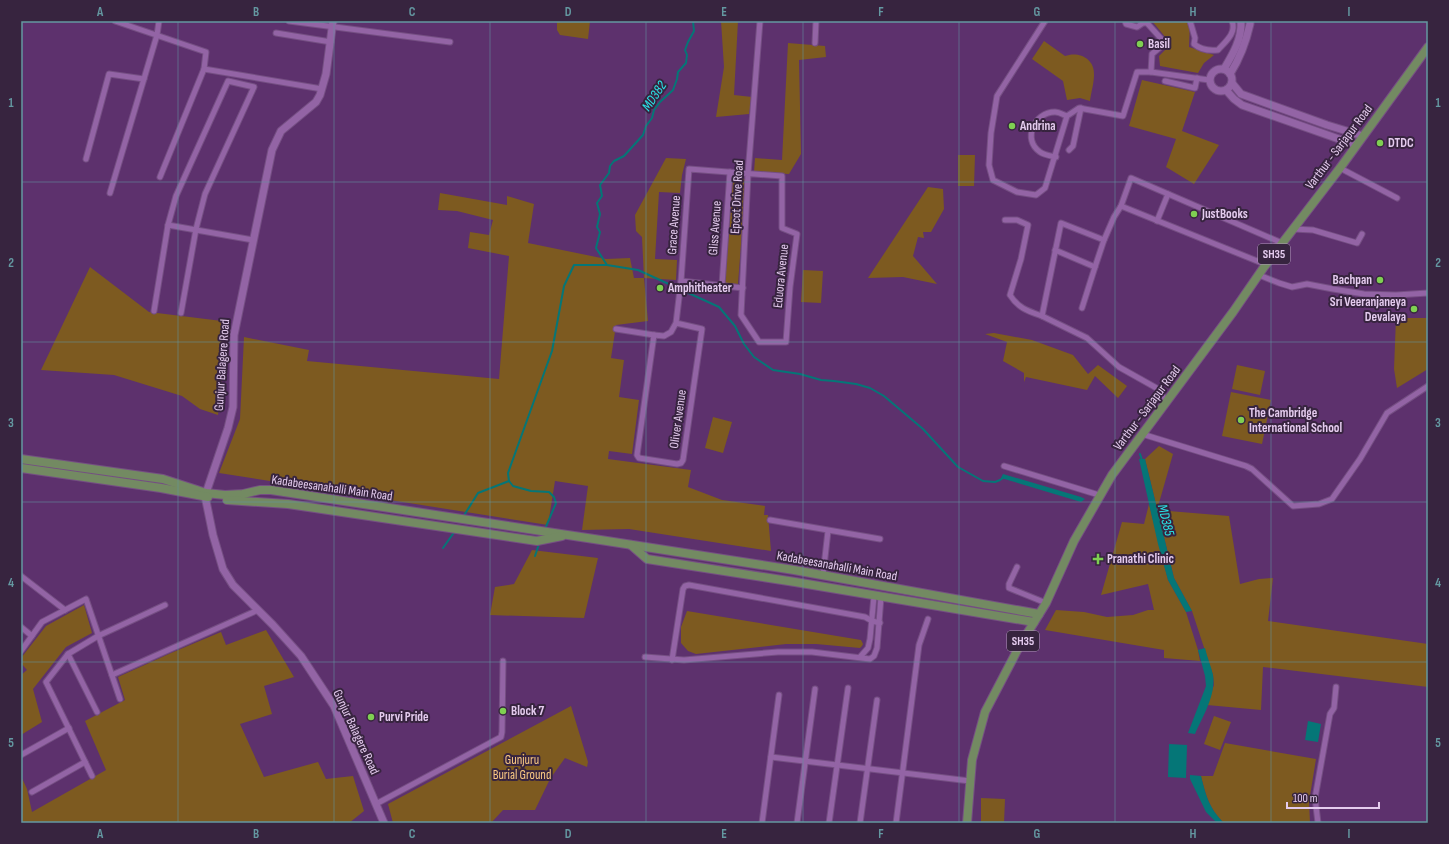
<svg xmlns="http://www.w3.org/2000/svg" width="1449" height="844" viewBox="0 0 1449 844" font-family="'Sofia Sans Condensed',sans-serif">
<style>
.green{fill:#7d5a20}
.water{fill:#057677}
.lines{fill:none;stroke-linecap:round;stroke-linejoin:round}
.stream{stroke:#057677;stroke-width:2}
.street-casing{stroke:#754f83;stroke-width:7}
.secondary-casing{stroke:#754f83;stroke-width:9}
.primary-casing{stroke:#754f83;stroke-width:10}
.street{stroke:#9364a5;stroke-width:5}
.secondary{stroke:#9364a5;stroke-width:7}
.primary{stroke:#738a62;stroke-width:8}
.grid{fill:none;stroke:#6498a1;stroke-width:1;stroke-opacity:0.55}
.poi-dot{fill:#7fd052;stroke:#37243f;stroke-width:1.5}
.labels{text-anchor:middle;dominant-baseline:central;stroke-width:4;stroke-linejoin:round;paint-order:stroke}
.shield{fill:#37243f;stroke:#b099ba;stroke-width:1}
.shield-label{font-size:12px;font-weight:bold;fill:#e4cbee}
.poi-label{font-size:13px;font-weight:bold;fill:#e4cbee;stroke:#37243f;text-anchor:start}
.street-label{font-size:13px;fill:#e4cbee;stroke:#37243f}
.park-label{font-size:13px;fill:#fbca83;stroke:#37243f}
.water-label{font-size:14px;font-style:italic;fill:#29e9ec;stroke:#37243f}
.neatline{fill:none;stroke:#6498a1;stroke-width:1.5}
.grid-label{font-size:13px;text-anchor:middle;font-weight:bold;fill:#6498a1}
</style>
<rect width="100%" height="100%" fill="#5d316d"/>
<g class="green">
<polygon points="557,21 590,21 588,39 560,35 557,30"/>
<polygon points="721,21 738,21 734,95 752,97 749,114 716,117 724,67"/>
<polygon points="1152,21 1190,21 1189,47 1214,55 1204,63 1198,73 1160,66 1159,56 1171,44"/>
<path d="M1044,41L1065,56C1078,51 1095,58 1094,75C1094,83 1091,93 1090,101L1080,98L1067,100L1063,81L1032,59Z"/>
<polygon points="788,43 825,46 826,57 799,60 801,154 789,174 754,172 755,158 782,160"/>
<polygon points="1142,80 1195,92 1182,131 1219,145 1194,184 1166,167 1176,139 1129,126"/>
<polygon points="958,155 975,155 974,186 958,186"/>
<polygon points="666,158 686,159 682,175 680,193 659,192 655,259 677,260 676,280 644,278 648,321 616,325 611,358 624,360 619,397 639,400 632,454 609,451 608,459 691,470 688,487 722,500 765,506 764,515 768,515 771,551 629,529 582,530 588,486 555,481 548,525 219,473 240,419 244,337 309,350 307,361 499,379 509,256 468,248 470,232 489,235 493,220 457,211 438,210 440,193 507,205 507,196 534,204 528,243 606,259 630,258 634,278 644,278 642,237 636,231 635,215"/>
<polygon points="733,178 746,179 738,284 725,283"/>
<polygon points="928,187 943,189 944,209 931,232 923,232 924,238 918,237 913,256 937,284 903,277 868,278"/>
<polygon points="90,267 149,312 230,322 226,336 218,415 200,409 182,396 114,375 41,370"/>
<polygon points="803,270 823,271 821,303 801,302"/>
<polygon points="1396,318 1428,318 1428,369 1397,388 1394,369"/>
<polygon points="994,333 1032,340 1073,355 1088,374 1098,365 1127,386 1118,398 1095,376 1087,390 1026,377 1024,382 1024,373 1003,361 1007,342 985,334"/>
<polygon points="1237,365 1265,371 1260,395 1232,389"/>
<polygon points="1231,392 1271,400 1262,444 1222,436"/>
<polygon points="713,417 732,422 723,453 705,448"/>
<polygon points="1159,446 1173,454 1157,510 1229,516 1240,584 1259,579 1273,578 1268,621 1428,644 1428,687 1263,667 1261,710 1207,705 1214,685 1213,675 1192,611 1174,578 1145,459"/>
<polygon points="1149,504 1168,580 1186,612 1198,650 1200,661 1164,658 1164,650 1045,630 1056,610 1084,612 1107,617 1133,615 1148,610 1154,610 1148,584 1101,595 1122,522 1144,524"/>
<polygon points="532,550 598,558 584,618 490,615 495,587 514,584"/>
<polygon points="84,605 92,633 66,647 33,689 42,722 21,735 21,675 27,670 21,663 21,658 46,626"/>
<polygon points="687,611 861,640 863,644 862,646 860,648 816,644 786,644 696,654 688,651 681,643 681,627"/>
<polygon points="266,630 294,677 264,686 272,714 240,724 264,777 318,762 326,779 353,776 364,811 349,823 21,823 21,776 27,789 32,812 106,770 85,721 125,700 118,677 171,653 221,632 226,645"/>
<polygon points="571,706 588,762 587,767 565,758 550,779 535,810 503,810 491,823 393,823 388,804"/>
<polygon points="1214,716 1231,722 1220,750 1204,744"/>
<path d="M1225,743L1316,759L1309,802L1310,823H1224C1209,808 1206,796 1201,776H1213Z"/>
<polygon points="981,798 1005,799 1004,823 981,823"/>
</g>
<g class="water">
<polygon points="1139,459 1145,459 1174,578 1192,611 1186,612 1168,580 1158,544"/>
<polygon points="1003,474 1081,497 1085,499 1081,502 1001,478"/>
<path d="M1205,648C1207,657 1211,666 1213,675C1216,695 1203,716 1195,734L1188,733L1206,686L1205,676L1198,650Z"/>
<polygon points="1308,721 1321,724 1318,742 1305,740"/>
<polygon points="1169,744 1187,745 1186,778 1168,777"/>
<path d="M1190,775L1201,776C1206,796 1209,808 1224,823H1217L1206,812L1190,779Z"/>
</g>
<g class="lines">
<g class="stream">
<polyline points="693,21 694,31 688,42 685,50 687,55 686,63 678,72 677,79 673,90 660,102 654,110 652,118 646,126 643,135 624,156 614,161 610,166 609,173 600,185 602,196 597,203 600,214 597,227 600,232 596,248 607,265 638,270 719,307 735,326 744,344 754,357 773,370 800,374 821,380 834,381 856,384 870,388 884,396 923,429 958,467 983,481 995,482 1000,480 1003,478"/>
<polyline points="1140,454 1142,460"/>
<polyline points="463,517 478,493 509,481"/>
<polyline points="545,529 556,503 554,497 549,492 531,491 513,486 509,481 508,473 552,351 564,286 574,265 606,265"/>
<polyline points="443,548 455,531"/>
<polyline points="535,556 539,544"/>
</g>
<g class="street-casing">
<g id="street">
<polyline points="115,21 206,52 204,69 160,177"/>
<polyline points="289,21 450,42"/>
<polyline points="1045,21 997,96 991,133 989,165 993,180 1017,192 1036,195 1045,188 1067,116 1079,108 1123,116 1137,72 1151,72 1209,80"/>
<polyline points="1125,21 1126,24 1137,27 1143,23 1147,23 1165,43 1152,54 1151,72"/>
<path d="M1190,21L1195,38L1194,44C1201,50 1209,51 1218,50C1225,42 1237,33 1232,21"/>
<polyline points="276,33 331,42"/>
<polyline points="815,43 816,21"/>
<polyline points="204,69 322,89"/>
<polyline points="1165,81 1195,88 1197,78"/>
<polyline points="1069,150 1073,146 1081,108"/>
<path d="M1056,157C1051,156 1044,155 1040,152C1022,140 1034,112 1055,112C1059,112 1064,115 1067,116"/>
<polyline points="86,159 109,74 144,79"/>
<polyline points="1340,168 1397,198"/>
<polyline points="110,193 157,35 159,21"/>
<polyline points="1121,206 1267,265"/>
<path d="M1005,220H1017L1028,225L1021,259L1010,295C1018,308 1028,311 1042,316"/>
<polyline points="1157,221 1168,194"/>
<polyline points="168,225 253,240"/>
<polyline points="1293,229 1313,230 1357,243 1362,234"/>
<polyline points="1104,240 1061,223 1042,316 1087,338 1119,367 1160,390 1166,402"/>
<polyline points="1055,250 1095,267"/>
<polyline points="1259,275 1279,283 1292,287 1307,284 1333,289 1364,294 1396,295 1428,293"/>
<polyline points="681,281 743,288"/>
<polyline points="722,285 730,172"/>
<polyline points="1082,308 1095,267 1104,240 1114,217 1121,206 1131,178 1282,243"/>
<polyline points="154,311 168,225 176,196 228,81 254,87 205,194 196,229 181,313"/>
<polyline points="676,323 702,329 683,460 681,463 677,464 639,458 637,455 654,335 664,336 671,332 676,323 681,281 689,169 782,176 782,228 797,234 790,287 786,342 759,342 741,315 748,174 760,21"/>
<polyline points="616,329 654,335"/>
<polyline points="1142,434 1246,466 1252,469 1293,506 1319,504 1332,499 1360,459 1387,413 1428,386"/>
<polyline points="1004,466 1099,495"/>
<polyline points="770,520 880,539"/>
<polyline points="1017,567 1009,584 1009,588 1046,603"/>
<polyline points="823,575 828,531"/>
<polyline points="21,576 65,610"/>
<polyline points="21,627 32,636"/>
<polyline points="21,651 42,622 86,599 120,699"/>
<polyline points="68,654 97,712"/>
<polyline points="645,657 684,660 778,652 812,652 870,659 874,656 877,648 881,597"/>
<polyline points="860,657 868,648 870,639 874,596"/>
<polyline points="672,660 683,589 685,586 689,585 865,617 872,621 880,623"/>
<polyline points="112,675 258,610"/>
<polyline points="21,755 69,728"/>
<polyline points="771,757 970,781"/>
<polyline points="92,776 46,682 68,654 98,636 165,605"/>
<polyline points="32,792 85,762"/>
<polyline points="376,804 501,737 502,732 503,661"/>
<polyline points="762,823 779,695"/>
<polyline points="797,823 815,689"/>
<polyline points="829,823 848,688"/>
<polyline points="860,823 877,700"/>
<polyline points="896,823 919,645 928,619"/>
<polyline points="1318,823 1315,798 1330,714 1334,708 1336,687"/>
</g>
</g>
<g class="secondary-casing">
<g id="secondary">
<polyline points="333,21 326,74 320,95 316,102 281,131 272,150 234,335 233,407 228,428 205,496 213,535 223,569 233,585 273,625 301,656 334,706 384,823"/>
<circle cx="1221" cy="80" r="11"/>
<path d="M1224,69C1233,54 1242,39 1241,21"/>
<path d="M1230,74C1240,58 1246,42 1250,24V21"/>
<polyline points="1232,83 1241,94 1327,125 1363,136"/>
<polyline points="1226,90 1234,99 1242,105 1356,145"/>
</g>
</g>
<g class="primary-casing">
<g id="primary">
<polyline points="21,459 163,479 206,493 225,495 243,494 260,490 271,490 594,539 794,570 1039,614"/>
<polyline points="21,468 161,488 208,497"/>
<polyline points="227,500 288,504 537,541 562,536"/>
<polyline points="631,545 647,559 795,582 1034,622"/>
<polyline points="967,823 972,760 985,712 1020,645 1046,603 1074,541 1112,475 1233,312 1264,267 1340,168 1428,47"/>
</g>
</g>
<use href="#street" class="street"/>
<use href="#secondary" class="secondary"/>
<use href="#primary" class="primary"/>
</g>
<path class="grid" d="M178,21V823M334,21V823M490,21V823M646,21V823M803,21V823M959,21V823M1115,21V823M1271,21V823M21,182H1428M21,342H1428M21,502H1428M21,662H1428"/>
<g class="poi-dot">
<circle cx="1140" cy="44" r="4"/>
<circle cx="1012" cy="126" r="4"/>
<circle cx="1380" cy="143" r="4"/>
<circle cx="1194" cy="214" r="4"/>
<circle cx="1380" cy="280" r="4"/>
<circle cx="660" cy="288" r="4"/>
<circle cx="1414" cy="309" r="4"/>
<circle cx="1241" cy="420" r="4"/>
<path d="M1096 553h4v4h4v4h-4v4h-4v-4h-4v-4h4z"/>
<circle cx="503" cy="711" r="4"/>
<circle cx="371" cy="717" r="4"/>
</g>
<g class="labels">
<g class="shield">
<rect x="1258" y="244" width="32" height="20" rx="3"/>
<rect x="1007" y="631" width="32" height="20" rx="3"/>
</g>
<g class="shield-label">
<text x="1274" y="254">SH35</text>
<text x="1023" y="641">SH35</text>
</g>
<g class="poi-label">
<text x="1148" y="44">Basil</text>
<text x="1020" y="126">Andrina</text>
<text x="1388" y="143">DTDC</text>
<text x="1202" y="214">JustBooks</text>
<text x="1372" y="280" text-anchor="end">Bachpan</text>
<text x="668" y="288">Amphitheater</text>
<text x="1406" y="302" text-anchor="end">Sri Veeranjaneya<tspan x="1406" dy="15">Devalaya</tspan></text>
<text x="1249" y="413">The Cambridge<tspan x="1249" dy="15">International School</tspan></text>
<text x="1107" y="559">Pranathi Clinic</text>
<text x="511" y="711">Block 7</text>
<text x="379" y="717">Purvi Pride</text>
</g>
<g class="street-label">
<text transform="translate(1339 147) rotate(-53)">Varthur - Sarjapur Road</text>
<text transform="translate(737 197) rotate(-87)">Epcot Drive Road</text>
<text transform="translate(674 225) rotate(-86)">Grace Avenue</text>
<text transform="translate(715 228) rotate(-86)">Gliss Avenue</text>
<text transform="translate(781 276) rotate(-84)">Eduora Avenue</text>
<text transform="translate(222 365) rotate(-86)">Gunjur Balagere Road</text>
<text transform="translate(1147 408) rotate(-53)">Varthur - Sarjapur Road</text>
<text transform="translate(678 419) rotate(-82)">Oliver Avenue</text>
<text transform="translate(332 488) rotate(8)">Kadabeesanahalli Main Road</text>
<text transform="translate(837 566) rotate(10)">Kadabeesanahalli Main Road</text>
<text transform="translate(356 732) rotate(65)">Gunjur Balagere Road</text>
</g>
<g class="park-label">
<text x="522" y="760">Gunjuru<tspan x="522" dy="15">Burial Ground</tspan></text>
</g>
<g class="water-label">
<text transform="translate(654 96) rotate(-56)">MD382</text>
<text transform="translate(1166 520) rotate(76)">MD385</text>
</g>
</g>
<rect width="1449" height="844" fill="none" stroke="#37243f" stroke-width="44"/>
<path d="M1287 802v6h92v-6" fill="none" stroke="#e4cbee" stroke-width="2"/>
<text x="1293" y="802" font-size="12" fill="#e4cbee" stroke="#37243f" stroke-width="3" paint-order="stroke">100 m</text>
<rect x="22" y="22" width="1405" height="800" class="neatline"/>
<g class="grid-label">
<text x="100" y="16">A</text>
<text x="256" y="16">B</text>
<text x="412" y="16">C</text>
<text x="568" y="16">D</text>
<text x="724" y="16">E</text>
<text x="881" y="16">F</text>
<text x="1037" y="16">G</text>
<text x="1193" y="16">H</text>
<text x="1349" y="16">I</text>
<text x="11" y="107">1</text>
<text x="1438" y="107">1</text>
<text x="11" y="267">2</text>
<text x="1438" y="267">2</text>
<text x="11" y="427">3</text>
<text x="1438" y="427">3</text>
<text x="11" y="587">4</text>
<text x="1438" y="587">4</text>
<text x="11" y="747">5</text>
<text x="1438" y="747">5</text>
<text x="100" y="838">A</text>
<text x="256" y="838">B</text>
<text x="412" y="838">C</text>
<text x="568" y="838">D</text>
<text x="724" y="838">E</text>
<text x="881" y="838">F</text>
<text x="1037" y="838">G</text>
<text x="1193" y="838">H</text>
<text x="1349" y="838">I</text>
</g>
</svg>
